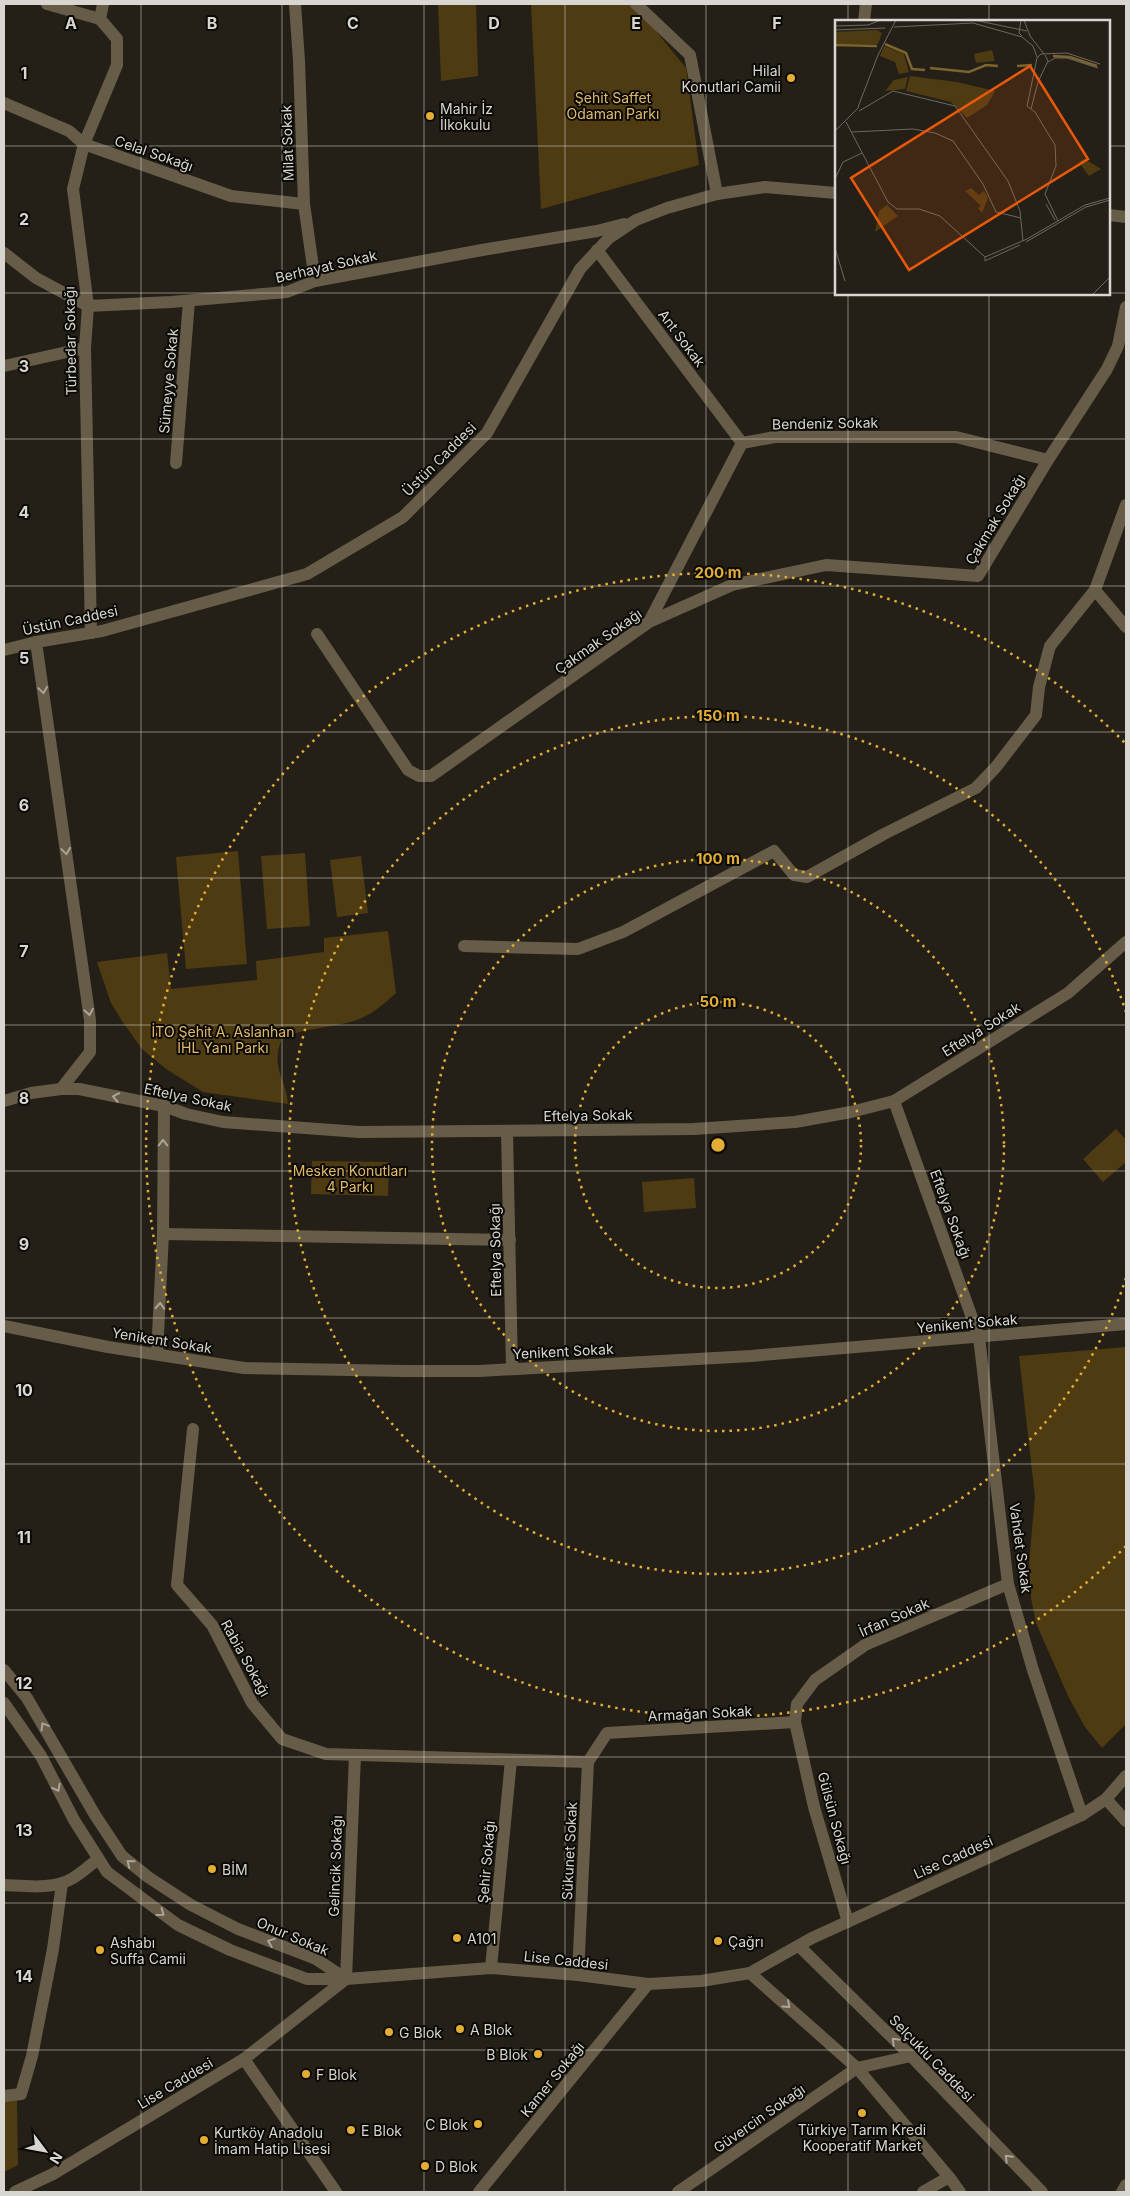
<svg xmlns="http://www.w3.org/2000/svg" width="1130" height="2196" viewBox="0 0 1130 2196" font-family="Inter,sans-serif">
<style>
.green{fill:#4e3b12}
.lines{fill:none;stroke-linecap:round;stroke-linejoin:round}
.minor{stroke:#675c47;stroke-width:12}
.oneway{stroke:#aba59a}
.grid{fill:none;stroke:#d9d6d1;stroke-width:1;stroke-opacity:0.55}
.ring{fill:none;stroke:#e4ae35;stroke-width:2.5;stroke-dasharray:2.5 5}
.poi-dot{fill:#e4ae35;stroke:#0c0a06;stroke-width:2}
.labels{text-anchor:middle;dominant-baseline:central;stroke-width:4;stroke-linejoin:round;paint-order:stroke}
.poi-label{font-size:14px;fill:#d9d6d1;stroke:#0c0a06;text-anchor:start}
.park-label{font-size:14px;fill:#e2ba6c;stroke:#0c0a06}
.street-label{font-size:14px;fill:#d9d6d1;stroke:#0c0a06}
.inset-river{fill:none;stroke:#7d632e;stroke-width:2.5}
.inset-road{fill:none;stroke:#6c6961;stroke-width:1}
.view{fill:#e8590c;fill-opacity:0.15;stroke:#e8590c;stroke-width:2.5}
.inset-edge{fill:none;stroke:#d9d6d1;stroke-width:2.5}
.grid-label{font-size:16px;text-anchor:middle;font-weight:bold;fill:#d9d6d1;stroke:#0c0a06;stroke-width:4;stroke-linejoin:round;paint-order:stroke}
.centre{fill:#e4ae35;stroke:#0c0a06;stroke-width:2.5}
.ring-label{font-size:15px;text-anchor:middle;font-weight:bold;fill:#e4ae35;stroke:#0c0a06;stroke-width:4;stroke-linejoin:round;paint-order:stroke}
</style>
<rect width="100%" height="100%" fill="#242017"/>
<g class="green">
<polygon points="438,4 476,4 478,76 441,81"/>
<polygon points="531,4 634,4 686,68 699,165 541,209"/>
<polygon points="238,851 247,964 186,969 176,857"/>
<polygon points="305,853 310,926 267,929 261,856"/>
<polygon points="361,856 368,913 337,917 330,860"/>
<path d="M388,931L396,993C384,1004 370,1016 354,1021C330,1028 305,1028 282,1038C270,1069 286,1076 288,1104L203,1092L166,1069L142,1049L122,1021L111,1003L97,962L167,953L171,989L257,980L256,961L324,952V938Z"/>
<polygon points="1116,1129 1126,1140 1126,1162 1103,1182 1083,1159"/>
<polygon points="312,1161 389,1162 388,1196 311,1194"/>
<polygon points="694,1178 696,1208 644,1212 642,1182"/>
<polygon points="1126,1347 1126,1724 1102,1748 1085,1727 1069,1698 1036,1623 1031,1598 1029,1563 1035,1497 1019,1356"/>
<polygon points="17,2098 18,2165 4,2172 4,2099"/>
</g>
<g class="lines">
<g class="minor">
<polyline points="47,4 100,19"/>
<polyline points="295,4 299,61 304,204 315,281"/>
<polyline points="636,4 690,55 717,194"/>
<polyline points="864,21 866,4"/>
<polyline points="4,103 69,131 84,144 231,196 304,204"/>
<polyline points="1109,215 1126,217"/>
<polyline points="597,250 742,443"/>
<polyline points="4,253 36,278 88,306 171,302 287,292 315,281 482,250 597,231 624,224"/>
<polyline points="4,366 85,348"/>
<polyline points="176,463 189,301"/>
<polyline points="1126,505 1095,590 1126,627"/>
<polyline points="649,622 742,443 775,437 956,437 1048,460"/>
<polyline points="91,633 85,348 88,306 73,189 84,144 117,65 117,39 100,19 103,4"/>
<polyline points="317,634 408,770 419,776 431,776 649,622 732,585 826,565 978,576 1048,460 1107,369 1118,346 1126,307"/>
<polyline points="36,642 90,1020 90,1052 61,1089"/>
<polyline points="4,650 36,642 102,631 307,574 403,517 487,433 580,269 609,238 636,220 667,208 717,194 765,187 836,193"/>
<polyline points="464,946 578,949 623,932 774,851 794,875 807,877 884,834 976,788 996,767 1036,715 1039,687 1050,646 1095,590"/>
<polyline points="4,1101 31,1093 61,1089 79,1089 164,1106 186,1114 223,1122 359,1132 694,1129 795,1122 851,1112 894,1101 1068,993 1126,942"/>
<polyline points="894,1101 979,1337 1008,1584 1033,1670 1082,1815"/>
<polyline points="507,1131 512,1369"/>
<polyline points="163,1234 510,1240"/>
<polyline points="4,1326 108,1347 244,1368 405,1371 479,1371 751,1356 1126,1324"/>
<polyline points="157,1354 163,1234 164,1106"/>
<polyline points="193,1429 177,1585 212,1625 252,1703 282,1739 326,1754 588,1762"/>
<polyline points="4,1670 27,1698 95,1815 122,1856 148,1877 191,1905 238,1929 316,1959 346,1979"/>
<polyline points="4,1703 41,1756 74,1820 107,1872 178,1925 230,1950 307,1979 346,1979 491,1968 578,1975 648,1984 701,1981 750,1973 812,1938 1082,1815 1106,1799 1126,1776"/>
<polyline points="1106,1799 1126,1821"/>
<path d="M4,1885C26,1886 54,1890 73,1878C82,1873 90,1865 98,1859"/>
<polyline points="848,1922 814,1807 795,1722 797,1704 815,1680 865,1645 1008,1584"/>
<polyline points="799,1946 911,2056 1042,2192"/>
<polyline points="491,1968 511,1760"/>
<polyline points="750,1973 857,2068 949,2177 960,2192"/>
<polyline points="578,1975 588,1762 607,1733 795,1722"/>
<polyline points="346,1979 355,1755"/>
<polyline points="244,2059 336,2192"/>
<polyline points="4,2096 21,2094 32,2056 53,1949 62,1883"/>
<polyline points="15,2192 53,2174 244,2059 346,1979"/>
<polyline points="479,2192 648,1984"/>
<polyline points="678,2192 857,2068 911,2056"/>
<polyline points="923,2192 949,2177"/>
<polyline points="1122,2192 1126,2185"/>
</g>
</g>
<defs><path id="oneway-chevron" d="M-2-3.5L2.5 0L-2 3.5" fill="none" stroke-width="1.6" stroke-linecap="round" stroke-linejoin="round" transform="scale(1.25)"/></defs>
<g class="oneway">
<use href="#oneway-chevron" transform="translate(43 690) rotate(82)"/>
<use href="#oneway-chevron" transform="translate(66 851) rotate(82)"/>
<use href="#oneway-chevron" transform="translate(89 1012) rotate(81)"/>
<use href="#oneway-chevron" transform="translate(116 1097) rotate(-169)"/>
<use href="#oneway-chevron" transform="translate(163 1143) rotate(-90)"/>
<use href="#oneway-chevron" transform="translate(160 1306) rotate(-87)"/>
<use href="#oneway-chevron" transform="translate(44 1726) rotate(-121)"/>
<use href="#oneway-chevron" transform="translate(57 1788) rotate(62)"/>
<use href="#oneway-chevron" transform="translate(130 1863) rotate(-141)"/>
<use href="#oneway-chevron" transform="translate(161 1913) rotate(36)"/>
<use href="#oneway-chevron" transform="translate(271 1942) rotate(-159)"/>
<use href="#oneway-chevron" transform="translate(787 2005) rotate(42)"/>
<use href="#oneway-chevron" transform="translate(895 2041) rotate(-135)"/>
<use href="#oneway-chevron" transform="translate(1008 2158) rotate(-134)"/>
</g>
<path class="grid" d="M141,4V2192M282,4V2192M424,4V2192M565,4V2192M706,4V2192M848,4V21M989,4V21M4,146H836M1109,146H1126M4,293H836M1109,293H1126M848,294V2192M989,294V2192M4,439H1126M4,586H1126M4,732H1126M4,878H1126M4,1025H1126M4,1171H1126M4,1318H1126M4,1464H1126M4,1610H1126M4,1757H1126M4,1903H1126M4,2050H1126"/>
<g class="ring">
<circle cx="718" cy="1145" r="143"/>
<circle cx="718" cy="1145" r="286"/>
<path d="M1126 1278A429 429 0 1 1 1126 1012"/>
<path d="M1126 1546A572 572 0 1 1 1126 744"/>
</g>
<g class="poi-dot">
<circle cx="791" cy="78" r="5"/>
<circle cx="430" cy="116" r="5"/>
<circle cx="212" cy="1869" r="5"/>
<circle cx="457" cy="1938" r="5"/>
<circle cx="718" cy="1941" r="5"/>
<circle cx="100" cy="1950" r="5"/>
<circle cx="460" cy="2029" r="5"/>
<circle cx="389" cy="2032" r="5"/>
<circle cx="538" cy="2054" r="5"/>
<circle cx="306" cy="2074" r="5"/>
<circle cx="862" cy="2113" r="5"/>
<circle cx="478" cy="2124" r="5"/>
<circle cx="351" cy="2130" r="5"/>
<circle cx="204" cy="2140" r="5"/>
<circle cx="425" cy="2166" r="5"/>
</g>
<g class="labels">
<g class="poi-label">
<text x="781" y="70" text-anchor="end">Hilal<tspan x="781" dy="16">Konutlari Camii</tspan></text>
<text x="440" y="108">Mahir İz<tspan x="440" dy="16">İlkokulu</tspan></text>
<text x="222" y="1869">BİM</text>
<text x="467" y="1938">A101</text>
<text x="728" y="1941">Çağrı</text>
<text x="110" y="1942">Ashabı<tspan x="110" dy="16">Suffa Camii</tspan></text>
<text x="470" y="2029">A Blok</text>
<text x="399" y="2032">G Blok</text>
<text x="528" y="2054" text-anchor="end">B Blok</text>
<text x="316" y="2074">F Blok</text>
<text x="468" y="2124" text-anchor="end">C Blok</text>
<text x="862" y="2129" text-anchor="middle">Türkiye Tarım Kredi<tspan x="862" dy="16">Kooperatif Market</tspan></text>
<text x="361" y="2130">E Blok</text>
<text x="214" y="2132">Kurtköy Anadolu<tspan x="214" dy="16">İmam Hatip Lisesi</tspan></text>
<text x="435" y="2166">D Blok</text>
</g>
<g class="park-label">
<text x="613" y="97">Şehit Saffet<tspan x="613" dy="16">Odaman Parkı</tspan></text>
<text x="223" y="1031">İTO Şehit A. Aslanhan<tspan x="223" dy="16">İHL Yanı Parkı</tspan></text>
<text x="350" y="1170">Mesken Konutları<tspan x="350" dy="16">4 Parkı</tspan></text>
</g>
<g class="street-label">
<text transform="translate(287 143) rotate(-92)">Milat Sokak</text>
<text transform="translate(154 153) rotate(19)">Celal Sokağı</text>
<text transform="translate(326 266) rotate(-13)">Berhayat Sokak</text>
<text transform="translate(682 338) rotate(53)">Ant Sokak</text>
<text transform="translate(70 341) rotate(-91)">Türbedar Sokağı</text>
<text transform="translate(168 381) rotate(-85)">Sümeyye Sokak</text>
<text transform="translate(825 423) rotate(-1)">Bendeniz Sokak</text>
<text transform="translate(439 459) rotate(-45)">Üstün Caddesi</text>
<text transform="translate(995 519) rotate(-59)">Çakmak Sokağı</text>
<text transform="translate(70 620) rotate(-12)">Üstün Caddesi</text>
<text transform="translate(598 641) rotate(-35)">Çakmak Sokağı</text>
<text transform="translate(981 1029) rotate(-32)">Eftelya Sokak</text>
<text transform="translate(188 1097) rotate(12)">Eftelya Sokak</text>
<text transform="translate(588 1115) rotate(-1)">Eftelya Sokak</text>
<text transform="translate(951 1214) rotate(70)">Eftelya Sokağı</text>
<text transform="translate(495 1250) rotate(-91)">Eftelya Sokağı</text>
<text transform="translate(967 1323) rotate(-5)">Yenikent Sokak</text>
<text transform="translate(162 1340) rotate(9)">Yenikent Sokak</text>
<text transform="translate(563 1351) rotate(-3)">Yenikent Sokak</text>
<text transform="translate(1021 1548) rotate(82)">Vahdet Sokak</text>
<text transform="translate(894 1617) rotate(-24)">İrfan Sokak</text>
<text transform="translate(246 1658) rotate(61)">Rabia Sokağı</text>
<text transform="translate(700 1713) rotate(-3)">Armağan Sokak</text>
<text transform="translate(835 1818) rotate(75)">Gülsün Sokağı</text>
<text transform="translate(569 1851) rotate(-87)">Sükunet Sokak</text>
<text transform="translate(953 1857) rotate(-24)">Lise Caddesi</text>
<text transform="translate(486 1862) rotate(-85)">Şehir Sokağı</text>
<text transform="translate(335 1866) rotate(-88)">Gelincik Sokağı</text>
<text transform="translate(293 1936) rotate(23)">Onur Sokak</text>
<text transform="translate(566 1960) rotate(6)">Lise Caddesi</text>
<text transform="translate(932 2058) rotate(46)">Selçuklu Caddesi</text>
<text transform="translate(552 2079) rotate(-51)">Kamer Sokağı</text>
<text transform="translate(175 2083) rotate(-31)">Lise Caddesi</text>
<text transform="translate(759 2118) rotate(-35)">Güvercin Sokağı</text>
</g>
</g>
<g transform="translate(835 20)">
<rect width="275" height="275" fill="#242017"/>
<path d="M42,10L47,13L43,24H0V12ZM49,26L69,34L74,52L64,54L60,42L45,36ZM157,30L160,41L141,43L139,34ZM75,56L122,62L160,71L152,85L132,98L116,82L71,71ZM73,57L70,69L50,71L59,60ZM250,139L266,149L254,156L244,142ZM136,168L144,175L149,171L153,178L147,193L143,188L146,186L130,171ZM52,185L63,196L40,212L44,191Z" fill="#4e3b12"/>
<path class="inset-river" d="M50,24L71,33L77,49L90,50M0,25L42,26M218,36L235,37L262,46M182,46L197,45M95,48L134,52L151,45L163,46"/>
<path class="inset-road" d="M66,0H100M139,0L192,11M186,0L184,13L187,16M189,0L195,16L209,34M0,6L33,5L46,0M59,7L138,3L187,17L198,26L202,37M0,10L50,8M213,42L220,38H232L263,48M23,87L43,35L61,0M196,89L203,62L213,41L210,35M24,91L58,71L120,86L173,161L185,191L188,221M11,102L53,182L62,189H84L105,196L150,237V241L154,239M0,111L24,87M17,112L78,109L100,113L118,121L148,164L161,192L186,198M0,159L8,142L27,133M211,184L220,200M223,201L210,174L221,146L220,125L200,92L192,86L202,38L206,34L232,33L265,44M191,222L251,187L275,180M0,228L10,261M150,237L192,219L250,185L275,178M154,239L185,225M257,275L275,257"/>
<path class="view" d="M195,46L253,139L74,250L16,158Z"/>
<rect width="275" height="275" class="inset-edge"/>
</g>
<g class="grid-label">
<text x="71" y="29">A</text>
<text x="212" y="29">B</text>
<text x="353" y="29">C</text>
<text x="494" y="29">D</text>
<text x="636" y="29">E</text>
<text x="777" y="29">F</text>
<text x="24" y="79">1</text>
<text x="24" y="225">2</text>
<text x="24" y="372">3</text>
<text x="24" y="518">4</text>
<text x="24" y="664">5</text>
<text x="24" y="811">6</text>
<text x="24" y="957">7</text>
<text x="24" y="1104">8</text>
<text x="24" y="1250">9</text>
<text x="24" y="1396">10</text>
<text x="24" y="1543">11</text>
<text x="24" y="1689">12</text>
<text x="24" y="1836">13</text>
<text x="24" y="1982">14</text>
</g>
<circle cx="718" cy="1145" r="8" class="centre"/>
<g class="ring-label">
<text x="718" y="578">200 m</text>
<text x="718" y="721">150 m</text>
<text x="718" y="864">100 m</text>
<text x="718" y="1007">50 m</text>
</g>
<rect width="1130" height="2196" fill="none" stroke="#d9d6d1" stroke-width="10"/>
<g transform="translate(45 2151) rotate(122)" stroke="#0c0a06" stroke-width="4" paint-order="stroke">
<path d="M0-4L9 19L0 12L-9 19Z" fill="#d9d6d1"/>
<text y="-8" font-size="14" font-weight="bold" text-anchor="middle" fill="#d9d6d1">N</text>
</g>
</svg>
